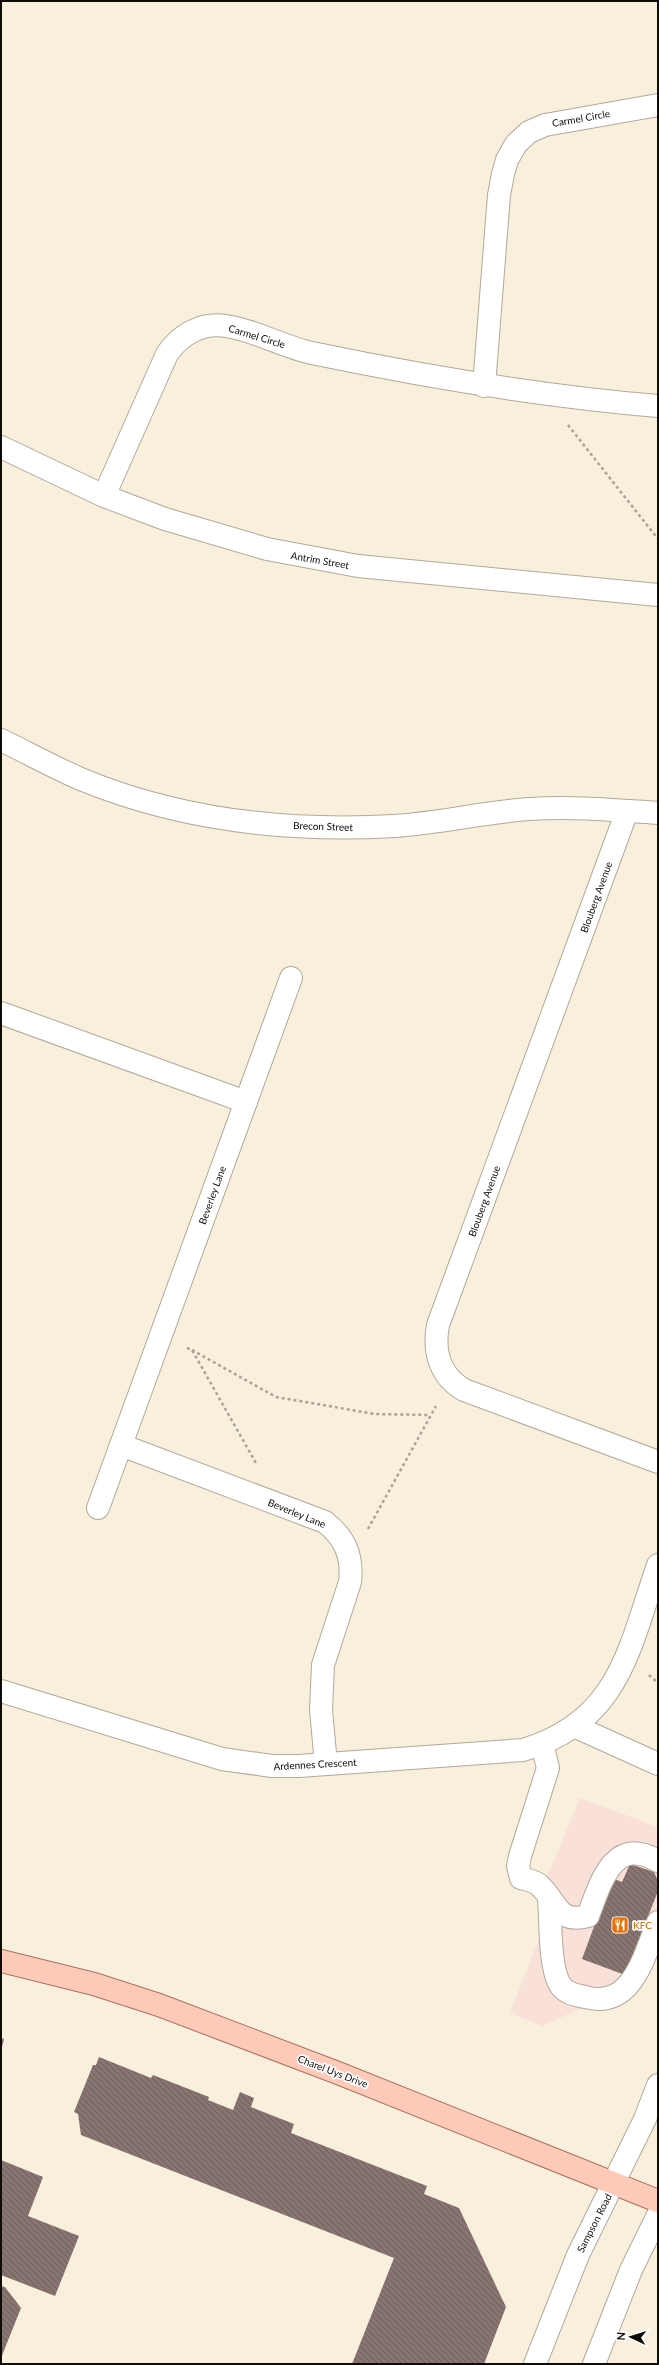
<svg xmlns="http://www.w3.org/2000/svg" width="659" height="2365" viewBox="0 0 659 2365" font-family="Lato,sans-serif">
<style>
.commercial{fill:#f9e0d9}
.building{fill:url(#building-back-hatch)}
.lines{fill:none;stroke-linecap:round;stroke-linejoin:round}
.minor-casing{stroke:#b2a998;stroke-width:24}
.major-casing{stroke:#a8715d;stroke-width:24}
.path{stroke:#aba496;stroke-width:2.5;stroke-dasharray:3 3;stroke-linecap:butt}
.minor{stroke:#fff;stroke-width:22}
.major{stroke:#fdcaba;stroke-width:22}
.labels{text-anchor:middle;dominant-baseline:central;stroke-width:3.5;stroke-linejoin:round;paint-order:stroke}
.street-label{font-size:10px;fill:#0f0c07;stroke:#fff}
.food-label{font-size:10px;fill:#c56008;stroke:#fff;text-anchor:start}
</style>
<defs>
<pattern id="building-back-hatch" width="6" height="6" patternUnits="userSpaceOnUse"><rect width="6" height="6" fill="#887470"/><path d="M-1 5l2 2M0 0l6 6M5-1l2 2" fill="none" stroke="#6e5e5a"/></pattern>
</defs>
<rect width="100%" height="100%" fill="#f8efdd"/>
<polygon class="commercial" points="580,1798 658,1827 658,1941 636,1983 542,2026 510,2013 539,1939 538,1899"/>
<g class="building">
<polygon points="630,1864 654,1872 658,1881 658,1891 625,1975 582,1959 612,1878 622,1882"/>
<polygon points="1,2038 4,2039 2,2047 1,2047"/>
<polygon points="99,2057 151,2078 153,2075 209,2097 208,2100 233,2110 240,2092 254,2098 251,2107 294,2124 291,2133 427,2186 424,2194 459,2208 506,2307 484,2364 352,2364 394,2258 81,2135 78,2114 74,2112 93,2065 96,2065"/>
<polygon points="1,2160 43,2177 28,2216 79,2236 55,2296 1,2275"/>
<polygon points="1,2286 5,2287 21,2308 1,2358"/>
</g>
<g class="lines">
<g class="minor-casing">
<g id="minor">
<polyline points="484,386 499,195 503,174 507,160 516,144 529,132 545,125 658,105"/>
<polyline points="1,447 104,496 165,519 267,549 358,566 658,595"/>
<path d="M104,496L167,354C180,335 201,322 226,326C255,330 283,347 312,353C427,377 541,396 658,406"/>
<path d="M1,740C28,753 55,768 83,780C181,820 290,832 395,826C441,823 485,812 530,809C572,806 615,810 658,813"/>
<path d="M627,811L438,1325C433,1352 440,1376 464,1390L658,1462"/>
<polyline points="1,1013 246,1102"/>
<path d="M121,1445L325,1522C345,1538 353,1556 350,1582L323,1665L321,1710L326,1764"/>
<polyline points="98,1508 291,978"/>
<path d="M1,1691L222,1759L272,1766H299L523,1750C619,1722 629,1649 658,1565"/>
<polyline points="574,1726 658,1764"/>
<path d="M542,1744L548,1768L520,1856L518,1866L521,1878C527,1880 535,1881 539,1885C558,1902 556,1924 588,1916C601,1882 613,1835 658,1861"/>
<path d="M549,1899C551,1922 549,1962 559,1983C564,1993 575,1995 585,1997C633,2010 644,1955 658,1922"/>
<polyline points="535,2364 578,2255 645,2119 658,2085"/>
<polyline points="594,2364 631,2270 658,2215"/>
</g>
</g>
<g class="major-casing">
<polyline id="major" points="1,1961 94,1984 159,2005 338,2073 658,2201"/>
</g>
<g class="path">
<polyline points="568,425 658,539"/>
<polyline points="187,1348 192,1350 257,1465"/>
<polyline points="192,1350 276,1397 375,1414 430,1415"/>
<polyline points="368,1529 436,1406"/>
<polyline points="649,1675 658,1683"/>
</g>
<use href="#minor" class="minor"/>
<use href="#major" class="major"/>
</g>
<defs>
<g id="restaurant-square" transform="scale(0.9)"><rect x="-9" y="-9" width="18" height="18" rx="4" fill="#e8710a" stroke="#fff"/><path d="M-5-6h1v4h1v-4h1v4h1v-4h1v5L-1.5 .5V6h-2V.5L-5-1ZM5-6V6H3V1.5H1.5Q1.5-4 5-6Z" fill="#fff"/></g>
</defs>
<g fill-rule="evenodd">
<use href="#restaurant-square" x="620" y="1925"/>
</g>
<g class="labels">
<g class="street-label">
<text transform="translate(581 118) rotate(-10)">Carmel Circle</text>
<text transform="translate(257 336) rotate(17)">Carmel Circle</text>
<text transform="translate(320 560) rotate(10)">Antrim Street</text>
<text transform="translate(323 826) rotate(2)">Brecon Street</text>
<text transform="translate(596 897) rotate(-70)">Blouberg Avenue</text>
<text transform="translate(212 1195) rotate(-70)">Beverley Lane</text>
<text transform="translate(484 1201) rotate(-70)">Blouberg Avenue</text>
<text transform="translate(297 1513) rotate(22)">Beverley Lane</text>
<text transform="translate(315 1764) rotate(-3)">Ardennes Crescent</text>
<text transform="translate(333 2071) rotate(21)">Charel Uys Drive</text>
<text transform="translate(594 2223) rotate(-63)">Sampson Road</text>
</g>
<g class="food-label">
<text x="633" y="1925">KFC</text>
</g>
</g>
<rect width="659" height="2365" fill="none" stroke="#0f0c07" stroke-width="4"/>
<g transform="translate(631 2337) rotate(274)" stroke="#ffffff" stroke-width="3" paint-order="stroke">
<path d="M0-3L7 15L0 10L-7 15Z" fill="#0f0c07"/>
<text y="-6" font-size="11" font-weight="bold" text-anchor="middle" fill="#0f0c07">N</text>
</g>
</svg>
